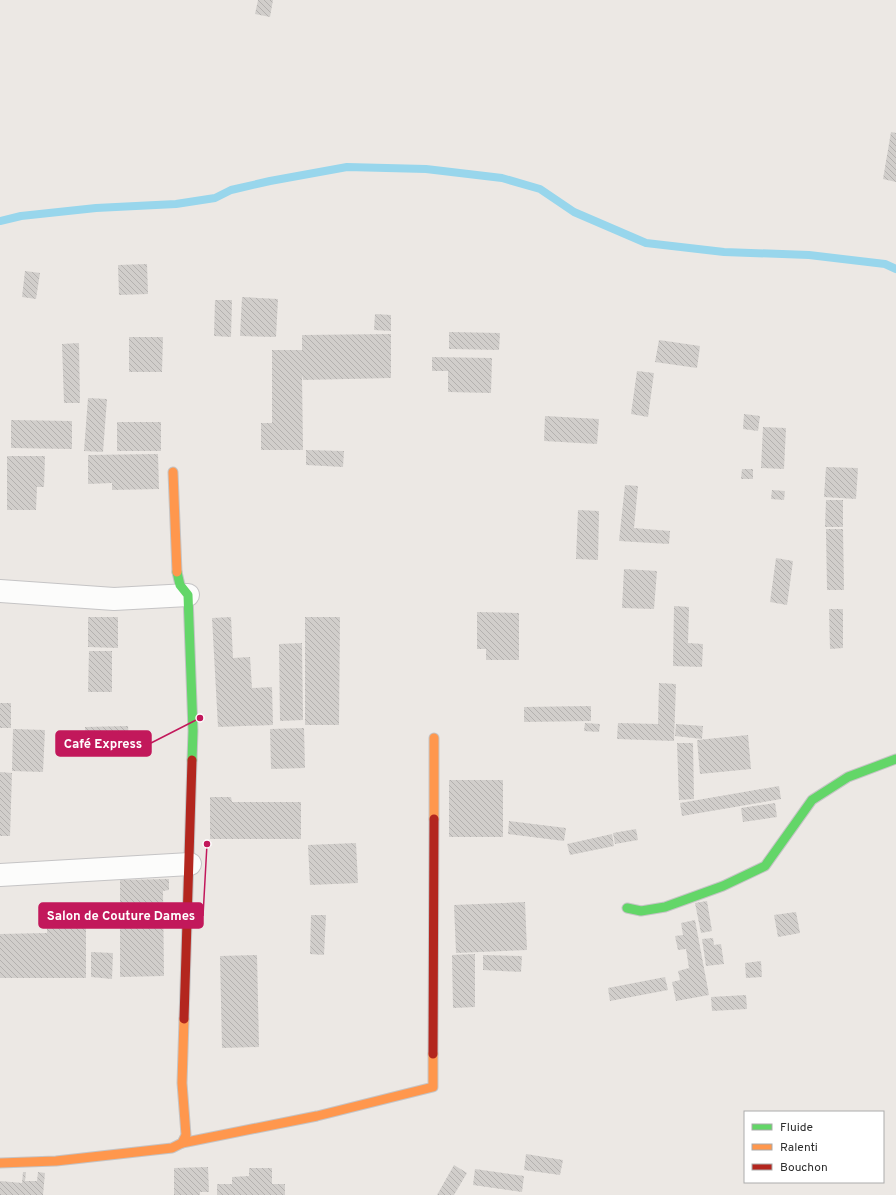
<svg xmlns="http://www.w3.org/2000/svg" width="896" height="1195" viewBox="0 0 896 1195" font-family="Overpass,sans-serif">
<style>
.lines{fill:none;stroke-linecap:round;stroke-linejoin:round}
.stream{stroke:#98d6ec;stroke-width:8}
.building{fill:url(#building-back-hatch)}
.street-casing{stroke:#c5c4c5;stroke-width:24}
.fast-casing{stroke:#c5c4c5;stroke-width:11}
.slow-casing{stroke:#c5c4c5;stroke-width:11}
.jam-casing{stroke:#c5c4c5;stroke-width:11}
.street{stroke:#fcfcfb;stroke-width:22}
.fast{stroke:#63d668;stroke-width:9}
.slow{stroke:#ff974d;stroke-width:9}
.jam{stroke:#b3261e;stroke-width:9}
.leader{fill:none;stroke:#c2185b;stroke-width:1.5}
.callout-dot{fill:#c2185b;stroke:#fff;stroke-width:1.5}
.callout{fill:#c2185b;stroke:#c2185b;stroke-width:1.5}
.callout-label{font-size:13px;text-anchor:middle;font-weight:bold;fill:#fff}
</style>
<defs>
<pattern id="building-back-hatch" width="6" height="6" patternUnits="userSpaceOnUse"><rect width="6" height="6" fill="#d1cecb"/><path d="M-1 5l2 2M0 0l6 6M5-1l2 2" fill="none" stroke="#b4b1af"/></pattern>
</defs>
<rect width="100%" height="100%" fill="#ece8e4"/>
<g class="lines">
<polyline class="stream" points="0,221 21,216 96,208 176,204 215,198 231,190 270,181 347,167 426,169 502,178 540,189 574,212 646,243 724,252 809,255 885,264 896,269"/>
</g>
<g class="building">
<polygon points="258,0 273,0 270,17 255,14"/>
<polygon points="891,132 896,133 896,182 883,179"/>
<polygon points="147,264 148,294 119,295 118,265"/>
<polygon points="25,271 40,273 36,299 22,297"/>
<polygon points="242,297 278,299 276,337 240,336"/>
<polygon points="215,300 232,300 231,337 214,336"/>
<polygon points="375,314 391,315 391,331 374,330"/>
<polygon points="449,332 500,333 499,350 449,349"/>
<polygon points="391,334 391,378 303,380 302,375 303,450 261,450 261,423 272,423 272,350 302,350 302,335"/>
<polygon points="129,337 163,337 162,372 129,372"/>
<polygon points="659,340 700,346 697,368 655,362"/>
<polygon points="79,343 80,403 64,403 62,344"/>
<polygon points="432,357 492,358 491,393 448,392 448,371 432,371"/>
<polygon points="637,371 654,373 648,417 631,414"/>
<polygon points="88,398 107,399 103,452 84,451"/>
<polygon points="744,414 760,416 758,431 743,429"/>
<polygon points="545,416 599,419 597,444 544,441"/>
<polygon points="11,420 72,421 72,449 11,448"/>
<rect x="117" y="422" width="44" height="29"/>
<polygon points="763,427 786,428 784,469 761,468"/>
<polygon points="306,450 344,451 343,467 306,465"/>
<polygon points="158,454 159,489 112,490 112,483 88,484 88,455"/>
<polygon points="7,456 45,456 44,487 37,487 36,510 7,510"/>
<polygon points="826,467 858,468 856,499 824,497"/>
<polygon points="742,469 753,469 753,479 741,479"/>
<polygon points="625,485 638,486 634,528 670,531 669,544 619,541"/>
<polygon points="772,490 785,491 784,500 771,499"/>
<polygon points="826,500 843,500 843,527 825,527"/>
<polygon points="578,510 599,511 598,560 576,559"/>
<polygon points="826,529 843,529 844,590 827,590"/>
<polygon points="776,558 793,561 787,605 770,602"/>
<polygon points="624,569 657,571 654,609 622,608"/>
<polygon points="674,606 689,607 688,643 703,644 702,667 673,666"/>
<polygon points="829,609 843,609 843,648 830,649"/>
<polygon points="477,612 519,613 519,660 486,660 486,649 477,649"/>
<polygon points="88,617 118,617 118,648 88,647"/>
<polygon points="231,617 233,658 250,657 252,688 272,687 273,725 218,727 212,618"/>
<polygon points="305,617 340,617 339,725 305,725"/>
<polygon points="302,643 303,720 280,721 279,644"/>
<polygon points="89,651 112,651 112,692 88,692"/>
<polygon points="659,683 676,684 674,741 617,739 618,723 658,724"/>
<rect x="0" y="703" width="11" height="25"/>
<polygon points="591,706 591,721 524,722 524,707"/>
<polygon points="585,723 600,724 599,732 584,731"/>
<polygon points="676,724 703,726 702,739 675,736"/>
<polygon points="128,726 129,744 86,746 85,727"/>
<polygon points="304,728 305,768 271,769 270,729"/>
<polygon points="13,729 45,730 43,772 12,771"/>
<polygon points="748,735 751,769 700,774 697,740"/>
<polygon points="677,743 693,743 694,799 679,800"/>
<polygon points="0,772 12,773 10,836 0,836"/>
<rect x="449" y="780" width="54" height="57"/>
<polygon points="779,786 781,799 682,816 680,803"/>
<polygon points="210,797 231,797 232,802 301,802 301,839 210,839"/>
<polygon points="775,803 777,817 743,822 741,808"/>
<polygon points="509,821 566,828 564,841 508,834"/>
<polygon points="636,829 638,840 615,844 613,833"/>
<polygon points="612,834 614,846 570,855 567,844"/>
<polygon points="356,843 358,883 310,885 308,845"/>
<polygon points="169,879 169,890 163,891 164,976 120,977 120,880"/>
<polygon points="707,901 712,931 701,933 695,903"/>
<polygon points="525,902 527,950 456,953 454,905"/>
<polygon points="796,912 800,933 778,937 774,915"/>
<polygon points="311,915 326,915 324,955 310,954"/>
<polygon points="695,920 709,995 676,1001 672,982 680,980 678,971 689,968 686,949 678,950 675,936 683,935 681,923"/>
<polygon points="86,926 86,978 0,978 0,934 47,933 47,927"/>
<polygon points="713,938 714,945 721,944 724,964 706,966 702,939"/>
<polygon points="91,952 113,953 112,979 91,977"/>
<polygon points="475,954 475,1007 453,1008 452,955"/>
<polygon points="257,955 259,1047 222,1048 220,956"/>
<polygon points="483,955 522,956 521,972 483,970"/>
<polygon points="761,961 762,977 746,978 745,963"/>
<polygon points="665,977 668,990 610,1001 608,988"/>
<polygon points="746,995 747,1009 712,1011 711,997"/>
<polygon points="526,1154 563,1160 560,1175 524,1170"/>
<polygon points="454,1165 467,1173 454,1195 437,1195"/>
<polygon points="208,1167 209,1192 200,1192 200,1195 174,1195 174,1168"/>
<polygon points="249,1168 272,1168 272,1184 285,1184 285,1195 217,1195 217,1184 232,1184 232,1177 249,1176"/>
<polygon points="475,1169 524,1176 522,1192 473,1185"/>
<polygon points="23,1172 26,1172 25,1181 37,1181 38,1172 45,1173 43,1195 0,1195 0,1181 22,1183"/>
</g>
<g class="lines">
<g class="street-casing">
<g id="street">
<polyline points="0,591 114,599 188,595"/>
<polyline points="0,875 190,864"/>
</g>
</g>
<g class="fast-casing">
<g id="fast">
<polyline points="177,572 180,585 188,595 193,731 192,760"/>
<polyline points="627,908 641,911 665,907 723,886 765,866 812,800 848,777 896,759"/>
</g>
</g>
<g class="slow-casing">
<g id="slow">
<polyline points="173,472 177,572"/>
<polyline points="434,819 434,738"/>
<polyline points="182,1143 317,1116 433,1087 433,1054"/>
<polyline points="0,1163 56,1161 172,1148 182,1143 186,1135 182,1083 184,1019"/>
</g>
</g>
<g class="jam-casing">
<g id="jam">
<polyline points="184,1019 192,760"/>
<polyline points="433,1054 434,819"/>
</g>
</g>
<use href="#street" class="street"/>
<use href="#fast" class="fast"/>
<use href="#slow" class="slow"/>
<use href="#jam" class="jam"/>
</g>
<path class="leader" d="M200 718L151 743M207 844L203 916"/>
<g class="callout-dot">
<circle cx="200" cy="718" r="4"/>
<circle cx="207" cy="844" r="4"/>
</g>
<g class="callout">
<rect x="56" y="731" width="95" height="25" rx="4"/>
<rect x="39" y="903" width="164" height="25" rx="4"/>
</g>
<g class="callout-label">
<text x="103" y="748">Café Express</text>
<text x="121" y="920">Salon de Couture Dames</text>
</g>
<rect x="744" y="1111" width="140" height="72" fill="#ffffff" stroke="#ababab"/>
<rect x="752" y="1124" width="20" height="6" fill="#63d668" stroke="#ababab"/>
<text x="780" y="1131" font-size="12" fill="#2e2e2e">Fluide</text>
<rect x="752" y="1144" width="20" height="6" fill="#ff974d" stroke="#ababab"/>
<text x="780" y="1151" font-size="12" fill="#2e2e2e">Ralenti</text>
<rect x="752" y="1164" width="20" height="6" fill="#b3261e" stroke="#ababab"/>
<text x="780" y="1171" font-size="12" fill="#2e2e2e">Bouchon</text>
</svg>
